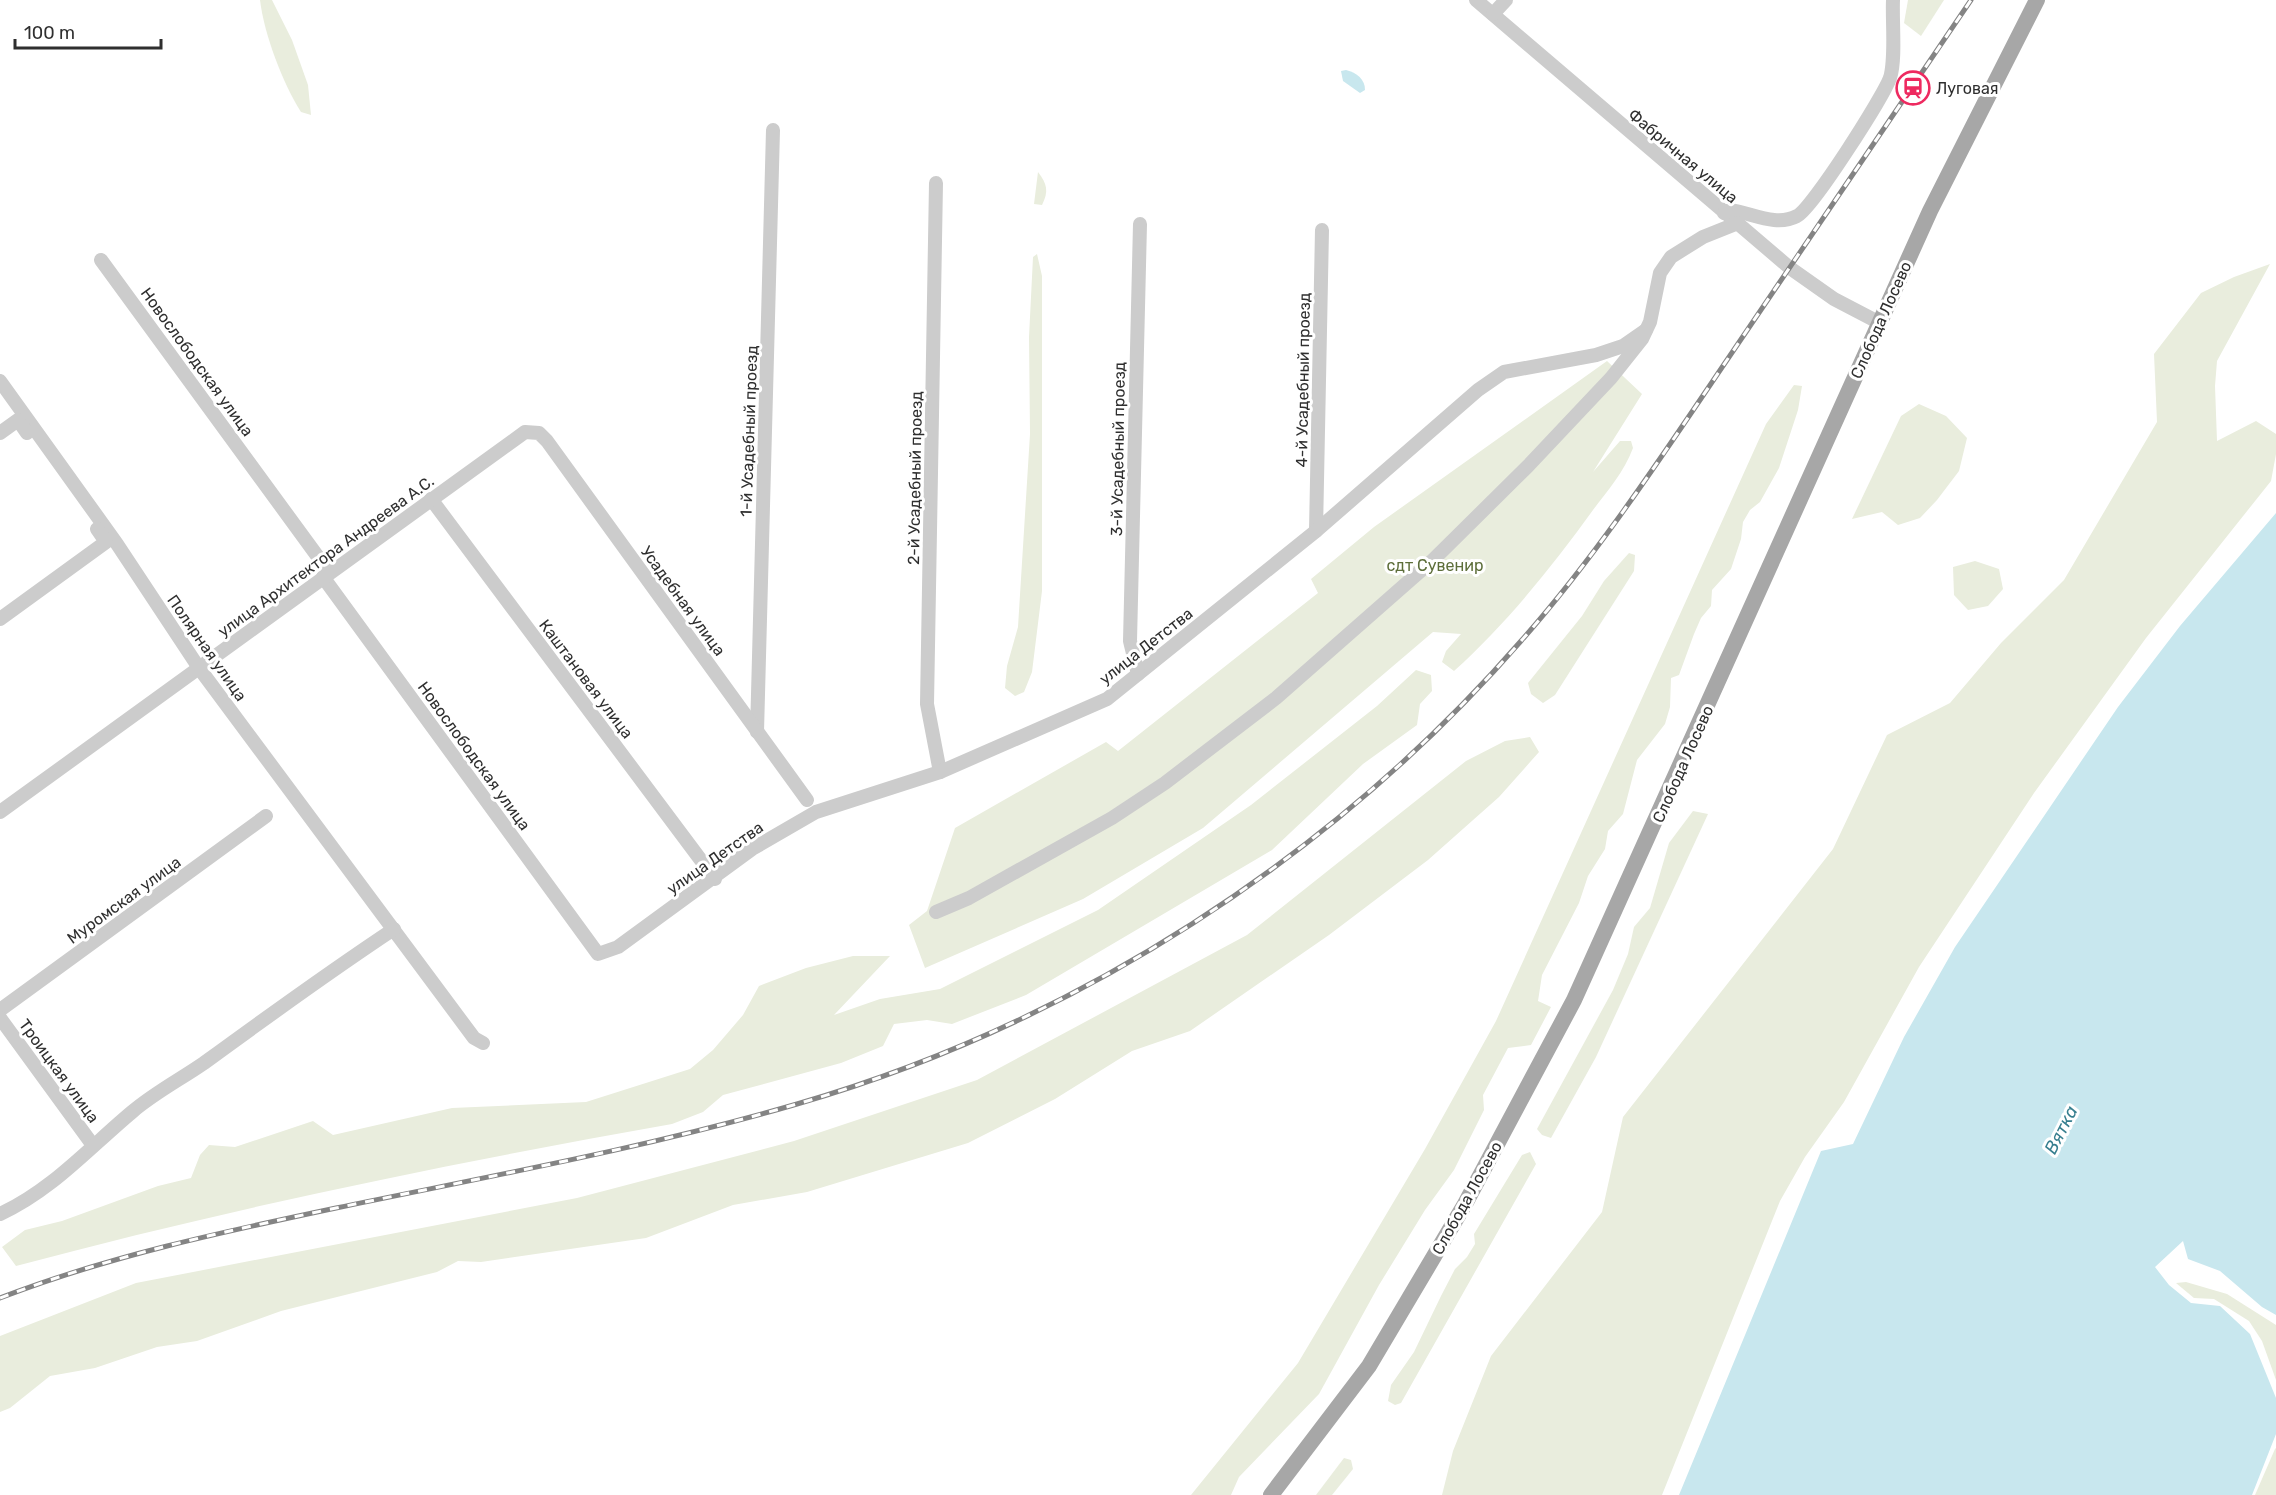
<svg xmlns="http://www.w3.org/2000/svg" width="2276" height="1495" viewBox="0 0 2276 1495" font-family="Rubik,sans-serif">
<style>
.green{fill:#e9eddd}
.water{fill:#c8e7ee}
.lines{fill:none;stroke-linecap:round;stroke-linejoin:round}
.minor{stroke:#ccc;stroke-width:14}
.major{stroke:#a7a7a7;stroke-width:16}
.rail-casing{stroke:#848484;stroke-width:5}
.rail{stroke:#fff;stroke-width:3;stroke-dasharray:9;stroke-linecap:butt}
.labels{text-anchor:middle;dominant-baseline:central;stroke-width:6;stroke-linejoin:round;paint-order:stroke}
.poi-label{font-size:16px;fill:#2f2f2f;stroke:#fff;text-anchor:start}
.street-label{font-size:16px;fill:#2f2f2f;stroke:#fff}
.park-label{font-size:16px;fill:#5d6e3a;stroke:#fff}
.water-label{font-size:18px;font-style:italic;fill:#377f8f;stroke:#fff}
</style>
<rect width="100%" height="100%" fill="#fff"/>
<g class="green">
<path d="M260,0H272L292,40L308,85L311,115L301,112C283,84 264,34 260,0Z"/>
<polygon points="1908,0 1944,0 1921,36 1904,23"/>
<path d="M1038,172C1047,184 1049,191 1042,205L1034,204Z"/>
<polygon points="1037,254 1042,276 1042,591 1032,672 1024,692 1015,696 1005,688 1007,666 1018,627 1030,434 1029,337 1033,257"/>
<polygon points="2270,264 2217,361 2215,386 2217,441 2256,421 2276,434 2276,454 2271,481 2146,638 2034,793 1919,967 1844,1102 1805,1157 1780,1201 1662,1495 1442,1495 1453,1451 1491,1356 1602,1212 1623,1117 1833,849 1887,735 1950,703 2001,643 2064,580 2157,422 2154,354 2201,293 2234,277"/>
<path d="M1607,361L1642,394L1593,472L1620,441H1631L1633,448C1624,472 1608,490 1593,510C1552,567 1506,624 1454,671L1442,662L1446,651L1461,634L1433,632L1203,828L1083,899L925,968L909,925L927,911L955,828L1106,742L1118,751L1318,593L1311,579L1374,527Z"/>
<polygon points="1794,385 1802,386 1798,410 1779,468 1760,502 1750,510 1743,522 1741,539 1731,569 1712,590 1711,606 1701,618 1694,634 1679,675 1671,678 1670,707 1665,724 1637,760 1623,814 1608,831 1605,849 1588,876 1579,903 1542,975 1538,1001 1551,1007 1531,1045 1508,1048 1483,1095 1484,1110 1454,1170 1425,1210 1379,1285 1319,1394 1239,1477 1231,1495 1191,1495 1298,1363 1425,1149 1496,1021 1766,424"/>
<polygon points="1919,404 1946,416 1967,438 1959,471 1937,500 1920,518 1898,525 1882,512 1852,519 1901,416"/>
<polygon points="1629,553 1635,555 1634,571 1555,695 1543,703 1531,694 1528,683 1582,616 1604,581"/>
<polygon points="1975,561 1999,569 2003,589 1988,606 1968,610 1954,595 1953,567"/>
<path d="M1416,670L1431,675L1432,691L1420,704L1417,725L1363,764L1272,850L1026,995L952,1024L927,1020L894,1024L883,1046L841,1063L723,1095L703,1112L672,1124C452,1163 232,1208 16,1266L2,1247L25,1230L62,1221L158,1186L191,1178L200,1155L209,1145L235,1147L313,1121L333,1135L452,1108L586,1102L690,1069L713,1050L743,1015L759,986L806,968L853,956H890L834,1015L880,999L940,989L1098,910L1251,805L1377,706Z"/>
<polygon points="1530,737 1539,752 1499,797 1428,860 1329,935 1190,1031 1132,1051 1055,1099 968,1143 807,1192 733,1205 646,1238 481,1262 458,1261 437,1272 281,1311 197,1341 157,1347 95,1368 50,1376 10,1408 0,1412 0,1336 136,1283 577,1198 794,1141 977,1080 1247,935 1466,761 1505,741"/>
<polygon points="1693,811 1708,814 1596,1057 1551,1138 1542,1135 1537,1129 1613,990 1628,954 1634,927 1650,908 1669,843"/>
<polygon points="1530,1152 1536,1164 1401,1403 1395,1405 1388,1401 1391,1385 1414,1352 1441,1296 1455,1269 1467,1257 1475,1244 1474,1234 1522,1155"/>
<polygon points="2186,1282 2227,1294 2276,1325 2276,1380 2262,1341 2249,1321 2214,1299 2194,1298 2176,1283"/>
<polygon points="2276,1448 2276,1495 2255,1495 2275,1449"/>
<polygon points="1344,1458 1351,1460 1353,1469 1332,1495 1316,1495"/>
</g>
<g class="water">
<path d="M1346,70C1357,73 1365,79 1365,90L1360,93L1343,81L1341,71Z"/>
<polygon points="2276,513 2276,1315 2262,1307 2220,1271 2188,1259 2183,1241 2155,1267 2169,1285 2191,1303 2220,1306 2250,1334 2276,1398 2276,1434 2252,1495 1679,1495 1821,1151 1853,1144 1904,1037 1955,947 2118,707 2180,626"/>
</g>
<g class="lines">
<g class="minor">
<polyline points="1476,0 1790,268 1834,299 1880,323"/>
<polyline points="1493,14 1506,0"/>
<polyline points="936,183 927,704 940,772"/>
<path d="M1724,213L1730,210C1752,213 1776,227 1797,216C1812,209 1883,97 1890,78C1896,59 1892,22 1893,0"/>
<polyline points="101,260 329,572"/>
<polyline points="0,381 117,544 199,668 474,1038 483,1043"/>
<polyline points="0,433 18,420 27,433"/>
<polyline points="431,499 715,879"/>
<polyline points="1316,531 1322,230"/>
<polyline points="323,577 598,954 618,947 752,849 816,812 940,772 1107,699 1316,531 1478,390 1504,372 1596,355 1623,346 1646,330"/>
<polyline points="0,619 106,542 97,529"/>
<polyline points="1138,674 1130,641 1140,224"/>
<polyline points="757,732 773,130"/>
<polyline points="0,812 525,432 539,433 547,441 807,800"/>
<polyline points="936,912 969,898 1112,818 1165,783 1276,698 1433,560 1528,466 1611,378 1642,339 1650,322 1660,273 1671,257 1703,237 1738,223"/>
<polyline points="0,1010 266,816"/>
<polyline points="0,1018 92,1144"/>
<path d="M0,1214C51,1191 90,1147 132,1112C154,1093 181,1079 204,1063C267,1017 329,972 394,929"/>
</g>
<polyline class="major" points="1271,1495 1369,1366 1465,1204 1574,1000 1930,211 2037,0"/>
<g class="rail-casing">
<path id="rail" d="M0,1298C109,1256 222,1232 336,1208C490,1176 646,1148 797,1104C1074,1024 1332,858 1521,641C1598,554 1662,456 1727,360C1808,240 1890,120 1971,0"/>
</g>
<use href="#rail" class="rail"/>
</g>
<defs>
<g id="station-ring" transform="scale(1.725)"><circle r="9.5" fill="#fff" stroke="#ee2a60" stroke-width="1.5"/><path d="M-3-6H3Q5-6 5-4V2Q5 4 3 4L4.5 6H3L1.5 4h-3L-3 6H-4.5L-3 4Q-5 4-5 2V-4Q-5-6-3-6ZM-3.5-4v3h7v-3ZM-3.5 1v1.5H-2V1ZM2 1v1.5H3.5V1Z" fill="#ee2a60"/></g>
</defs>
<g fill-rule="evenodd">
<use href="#station-ring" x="1913" y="88"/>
</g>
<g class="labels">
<g class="poi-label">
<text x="1936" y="88">Луговая</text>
</g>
<g class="street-label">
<text transform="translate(1683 156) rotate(40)">Фабричная улица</text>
<text transform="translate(1881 320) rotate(-66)">Слобода Лосево</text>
<text transform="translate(197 362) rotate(54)">Новослободская улица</text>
<text transform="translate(1303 380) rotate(-89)">4-й Усадебный проезд</text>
<text transform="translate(749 431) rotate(-88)">1-й Усадебный проезд</text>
<text transform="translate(1118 449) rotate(-89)">3-й Усадебный проезд</text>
<text transform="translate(915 478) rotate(-89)">2-й Усадебный проезд</text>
<text transform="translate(326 556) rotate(-36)">улица Архитектора Андреева А.С.</text>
<text transform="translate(683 601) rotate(54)">Усадебная улица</text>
<text transform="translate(1146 646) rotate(-38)">улица Детства</text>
<text transform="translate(207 648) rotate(55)">Полярная улица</text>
<text transform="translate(586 679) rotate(53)">Каштановая улица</text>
<text transform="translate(474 756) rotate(54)">Новослободская улица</text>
<text transform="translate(1683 764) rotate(-66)">Слобода Лосево</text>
<text transform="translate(715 858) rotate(-35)">улица Детства</text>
<text transform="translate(124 900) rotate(-36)">Муромская улица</text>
<text transform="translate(59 1071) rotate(54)">Троицкая улица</text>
<text transform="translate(1467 1198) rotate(-61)">Слобода Лосево</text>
</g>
<g class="park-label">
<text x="1435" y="565">сдт Сувенир</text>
</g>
<g class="water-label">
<text transform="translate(2061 1130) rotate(-63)">Вятка</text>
</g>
</g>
<path d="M15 39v9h146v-9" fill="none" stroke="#2f2f2f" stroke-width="3"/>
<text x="24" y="39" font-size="18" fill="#2f2f2f" stroke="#ffffff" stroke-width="4.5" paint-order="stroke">100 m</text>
</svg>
